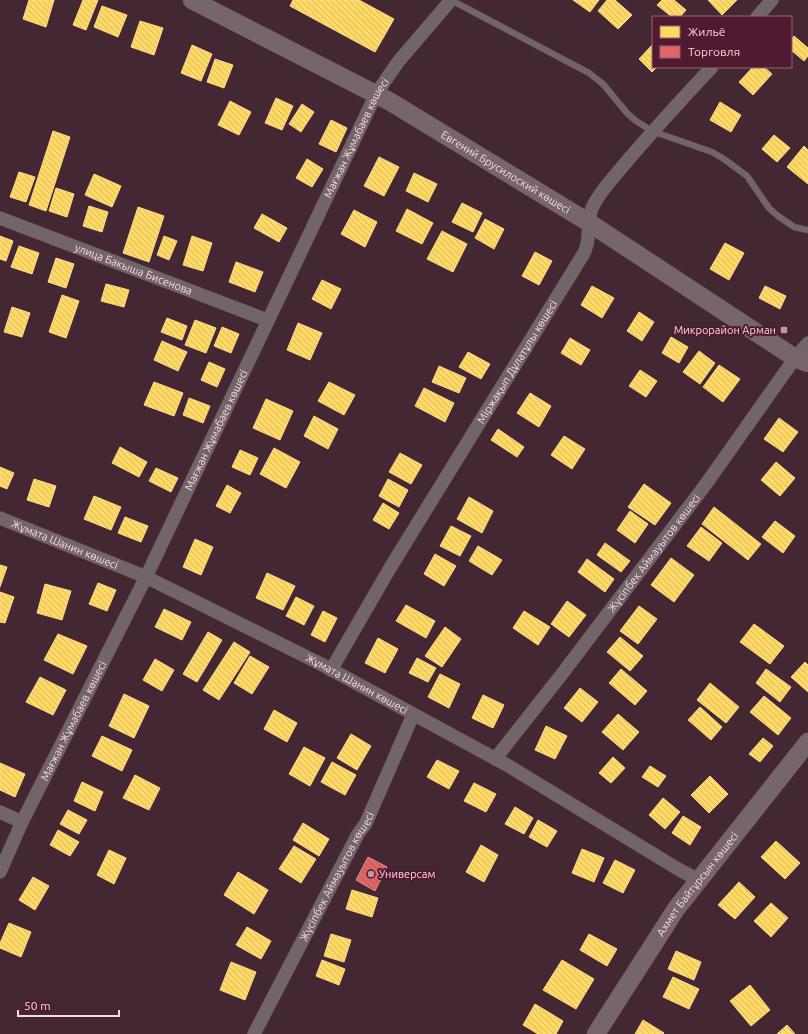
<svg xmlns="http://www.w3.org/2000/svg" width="808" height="1034" viewBox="0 0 808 1034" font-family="Ubuntu,sans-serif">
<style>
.homes{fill:url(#homes-back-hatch);stroke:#fed88b}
.shops{fill:url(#shops-back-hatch);stroke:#e8888b}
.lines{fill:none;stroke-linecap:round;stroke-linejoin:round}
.lane-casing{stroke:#5e464f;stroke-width:7}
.street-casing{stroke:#5e464f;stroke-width:14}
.secondary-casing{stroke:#5e464f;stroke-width:19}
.lane{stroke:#726569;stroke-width:6}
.street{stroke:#726569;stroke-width:13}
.secondary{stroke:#76666c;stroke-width:18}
.poi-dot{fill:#bb99a4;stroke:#501a30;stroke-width:1.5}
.labels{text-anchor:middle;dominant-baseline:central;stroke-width:4;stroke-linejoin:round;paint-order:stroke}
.street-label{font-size:11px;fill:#fbd6e1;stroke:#501a30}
.poi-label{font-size:11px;fill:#fbd6e1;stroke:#501a30;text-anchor:end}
</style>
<defs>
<pattern id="homes-back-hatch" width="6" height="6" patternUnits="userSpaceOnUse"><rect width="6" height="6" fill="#ffd966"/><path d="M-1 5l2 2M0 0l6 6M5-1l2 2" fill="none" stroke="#dbba5f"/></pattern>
<pattern id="shops-back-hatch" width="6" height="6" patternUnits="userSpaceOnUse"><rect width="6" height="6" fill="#e06666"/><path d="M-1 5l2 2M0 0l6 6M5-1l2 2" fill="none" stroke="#b35b5c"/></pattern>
</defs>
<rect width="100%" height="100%" fill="#432732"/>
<g class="homes">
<polygon points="29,0 54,0 46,27 23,19"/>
<polygon points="83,0 98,0 86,30 73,25"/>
<polygon points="293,0 359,0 394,19 375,52 290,6"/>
<polygon points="573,0 599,0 590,12"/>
<polygon points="607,0 615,0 632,15 618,29 598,11"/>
<polygon points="662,0 674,0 686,10 680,17 672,17 657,5"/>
<polygon points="708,0 737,0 722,15"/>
<polygon points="102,6 127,15 118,37 94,27"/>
<polygon points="140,21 163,28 154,55 131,47"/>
<polygon points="794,36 808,48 808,56 804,61 791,50 791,40"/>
<polygon points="653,44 653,67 657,67 652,72 639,59"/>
<polygon points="192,45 212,54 201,81 181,73"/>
<polygon points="215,59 233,65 224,88 207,82"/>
<polygon points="753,67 764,67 772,74 753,95 739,82"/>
<polygon points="276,98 293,106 282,130 265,123"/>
<polygon points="230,101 251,112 239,135 218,125"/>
<polygon points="720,102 741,115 731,132 710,120"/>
<polygon points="302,104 314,112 301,132 289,124"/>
<polygon points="331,120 347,128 336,152 319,144"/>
<polygon points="53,131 70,137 46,211 29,205"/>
<polygon points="774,135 790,148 777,162 762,149"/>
<polygon points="804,146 808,150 808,184 787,167"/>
<polygon points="379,157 399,167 384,196 364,186"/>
<polygon points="307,159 323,169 312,187 296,178"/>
<polygon points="19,172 35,177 26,202 10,197"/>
<polygon points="414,173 437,184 428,202 406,191"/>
<polygon points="94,174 121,186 112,207 85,195"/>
<polygon points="56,188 74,194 67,217 49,211"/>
<polygon points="462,203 482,213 473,232 452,222"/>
<polygon points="89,206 108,212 102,232 83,226"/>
<polygon points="138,207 164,216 149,262 123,253"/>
<polygon points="407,209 433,223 422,244 396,231"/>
<polygon points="354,210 377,222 365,247 341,234"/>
<polygon points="262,214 287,228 279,242 254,228"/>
<polygon points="485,219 504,229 494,249 475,238"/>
<polygon points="442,231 467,244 453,272 427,259"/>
<polygon points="0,236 13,241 6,261 0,259"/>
<polygon points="164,236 177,241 169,260 157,255"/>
<polygon points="192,236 212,243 203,271 183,265"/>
<polygon points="725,243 744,253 729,280 710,269"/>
<polygon points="19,246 39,253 32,274 11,267"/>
<polygon points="535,252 552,261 539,285 522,276"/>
<polygon points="56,258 74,264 66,288 48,282"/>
<polygon points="236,262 263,272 255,292 229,282"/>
<polygon points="322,280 341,289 331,309 312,299"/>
<polygon points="106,284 129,290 124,307 101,301"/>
<polygon points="592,286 614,298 602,318 581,305"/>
<polygon points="765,286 786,296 780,309 759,298"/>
<polygon points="62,295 79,301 66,338 49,332"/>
<polygon points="12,307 30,313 22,337 4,332"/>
<polygon points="639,312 654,322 642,341 627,331"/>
<polygon points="167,318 187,326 182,340 161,332"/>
<polygon points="195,320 216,328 206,353 185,345"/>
<polygon points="298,323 322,333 310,360 287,350"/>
<polygon points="222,327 239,334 231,353 214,346"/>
<polygon points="671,337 688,347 679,363 662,353"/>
<polygon points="570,338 590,350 581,365 561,353"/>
<polygon points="162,341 187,352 178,371 154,360"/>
<polygon points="699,351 715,363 700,384 683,372"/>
<polygon points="468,352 490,364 481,379 459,367"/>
<polygon points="209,362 225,369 217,387 201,380"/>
<polygon points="719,365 740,379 723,402 703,387"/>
<polygon points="439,366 466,378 459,393 432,382"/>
<polygon points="640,370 657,381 646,397 629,386"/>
<polygon points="154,382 183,393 174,416 144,405"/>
<polygon points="329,382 355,395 344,415 318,401"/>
<polygon points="424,388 454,403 445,422 415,406"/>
<polygon points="530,393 551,406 539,427 517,413"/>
<polygon points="189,398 210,406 203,423 183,415"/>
<polygon points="266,399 293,411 280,440 253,428"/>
<polygon points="314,416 338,429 328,449 304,436"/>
<polygon points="779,418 798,432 783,452 764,439"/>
<polygon points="498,429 524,447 517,457 491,440"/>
<polygon points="564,436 585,449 572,469 551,455"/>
<polygon points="120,447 147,462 139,477 112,463"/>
<polygon points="274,448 300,462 286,488 260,474"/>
<polygon points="240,450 258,458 250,475 232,467"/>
<polygon points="400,453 422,465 411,484 389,472"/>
<polygon points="776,462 795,478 780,496 761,480"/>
<polygon points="0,467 14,473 7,489 0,486"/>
<polygon points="156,468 178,478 171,492 149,481"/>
<polygon points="34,479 56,486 49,507 27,500"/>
<polygon points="388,479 408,490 399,507 379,496"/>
<polygon points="644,484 671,503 655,525 628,507"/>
<polygon points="227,485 241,493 230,513 216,506"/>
<polygon points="94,496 121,507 111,530 84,519"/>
<polygon points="469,497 493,511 482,533 457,519"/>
<polygon points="383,503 399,513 389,529 373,520"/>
<polygon points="714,507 761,544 748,560 702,524"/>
<polygon points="630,511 648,524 635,543 617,530"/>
<polygon points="125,517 148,526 141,542 118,533"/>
<polygon points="775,521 795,536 783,553 762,537"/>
<polygon points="451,526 471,536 460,556 440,546"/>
<polygon points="701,527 722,543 709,561 687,546"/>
<polygon points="195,539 213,547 201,575 183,567"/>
<polygon points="605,543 630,561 621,572 597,555"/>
<polygon points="478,546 502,560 492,575 469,561"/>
<polygon points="435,554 456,566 444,586 424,574"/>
<polygon points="671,558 694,575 674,602 651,585"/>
<polygon points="587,559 614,579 605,592 578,572"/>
<polygon points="0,565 7,567 0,587"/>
<polygon points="267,573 295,586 283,610 256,598"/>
<polygon points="98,583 116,590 107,611 89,604"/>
<polygon points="45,584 71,591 62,620 37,613"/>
<polygon points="0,592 14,597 5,623 0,622"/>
<polygon points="296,597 314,606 304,625 286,616"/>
<polygon points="567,601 586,615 569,637 551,624"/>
<polygon points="406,605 435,621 426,638 396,621"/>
<polygon points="639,606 657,619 638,644 620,631"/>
<polygon points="164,609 191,622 182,640 155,627"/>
<polygon points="323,611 337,618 325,642 311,635"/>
<polygon points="524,611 550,627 538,645 513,628"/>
<polygon points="754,624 784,646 770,664 740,642"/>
<polygon points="445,627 461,639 442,667 425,656"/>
<polygon points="208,632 222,640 197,682 183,674"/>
<polygon points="58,634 87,646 73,674 44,660"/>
<polygon points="620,637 643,656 630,671 607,652"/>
<polygon points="378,638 398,649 385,673 365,663"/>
<polygon points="234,642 250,652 219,700 203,690"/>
<polygon points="250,656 269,667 252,694 234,683"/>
<polygon points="417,658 436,668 428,682 409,673"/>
<polygon points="155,659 174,670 162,691 143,680"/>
<polygon points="805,662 808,665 808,692 791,677"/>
<polygon points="621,669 647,691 635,705 609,683"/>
<polygon points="766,669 791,687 780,702 756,683"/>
<polygon points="440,674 460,684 449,708 428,697"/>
<polygon points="40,677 66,690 53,715 26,702"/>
<polygon points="710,683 739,707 726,723 697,700"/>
<polygon points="580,688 598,702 582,722 564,708"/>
<polygon points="124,694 149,706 134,738 109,726"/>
<polygon points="483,695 504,705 493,728 472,718"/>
<polygon points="764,696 791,718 778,735 750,712"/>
<polygon points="700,707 722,727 711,740 688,720"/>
<polygon points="274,710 297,723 287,742 264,729"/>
<polygon points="618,714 639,732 623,750 602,732"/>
<polygon points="546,726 567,736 555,759 535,750"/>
<polygon points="351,734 371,746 357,770 337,758"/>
<polygon points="102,736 132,750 122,771 92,756"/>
<polygon points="763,738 773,746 760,762 749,754"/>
<polygon points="304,747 325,758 310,786 289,774"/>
<polygon points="613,757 625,768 611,783 599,773"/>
<polygon points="437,760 459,771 449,789 427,777"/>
<polygon points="332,762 356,775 345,795 321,782"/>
<polygon points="0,763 25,774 15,797 0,790"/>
<polygon points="650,766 666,776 658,787 642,777"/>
<polygon points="135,775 160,788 149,810 123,798"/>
<polygon points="710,776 728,794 709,813 691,795"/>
<polygon points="82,782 103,792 95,811 74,801"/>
<polygon points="474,783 496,794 486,812 464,801"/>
<polygon points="663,798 680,812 665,829 649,815"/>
<polygon points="515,807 533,818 524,834 505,824"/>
<polygon points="68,810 87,820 79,834 60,824"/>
<polygon points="683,816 701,827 690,845 672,833"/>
<polygon points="538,820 557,831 547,847 529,837"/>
<polygon points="303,823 329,839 319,856 293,840"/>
<polygon points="58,830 79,842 70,856 50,845"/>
<polygon points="776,841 800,863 785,879 761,857"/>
<polygon points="481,845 498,855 484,882 466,872"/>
<polygon points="294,846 316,859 301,883 279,869"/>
<polygon points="582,849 604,858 594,882 572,873"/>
<polygon points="109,850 126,858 114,884 97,875"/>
<polygon points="615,860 635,870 623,893 603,883"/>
<polygon points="238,872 268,890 254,914 224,895"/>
<polygon points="33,877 49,886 35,910 19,900"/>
<polygon points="739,882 755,897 735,919 718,905"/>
<polygon points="352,890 378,898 372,917 346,909"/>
<polygon points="771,903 788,918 771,937 754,921"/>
<polygon points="9,923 31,932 21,957 0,948 0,943"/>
<polygon points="247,927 271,941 261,959 236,945"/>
<polygon points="331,934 351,940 344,962 324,956"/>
<polygon points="589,934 617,949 607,966 580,950"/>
<polygon points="676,951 701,962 694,980 668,969"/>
<polygon points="322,960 345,969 339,985 316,976"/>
<polygon points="562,960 594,979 576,1009 543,990"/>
<polygon points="231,962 256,972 245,1000 220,990"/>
<polygon points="673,977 699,989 689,1009 663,997"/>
<polygon points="750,985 770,1010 751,1026 730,1001"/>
<polygon points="535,1004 563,1021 556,1034 538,1034 523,1025"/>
<polygon points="643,1020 664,1033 663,1034 635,1034"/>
<polygon points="787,1025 795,1034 777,1034"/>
</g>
<polygon class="shops" points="368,857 387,867 375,891 356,880"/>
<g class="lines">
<g class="lane-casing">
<polyline id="lane" points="451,0 589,73 603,84 627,113 636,121 652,131 712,152 724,159 747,176 769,208 778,216 794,227 808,230"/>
</g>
<g class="street-casing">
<g id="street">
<polyline points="757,17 772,0"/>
<path id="s1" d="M0,218L267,320"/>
<path id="s2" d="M0,518L146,577L321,664L507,765L678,869L698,880"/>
<path id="s3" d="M331,670L390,568L584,253C592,237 585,222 593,206C600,192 612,179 622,167C651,133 681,100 712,67"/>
<path id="s4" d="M495,759L562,674L706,484L795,358L808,343"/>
<polyline points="0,812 22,822"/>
<path id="s5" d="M0,872L22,822L146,577L376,94L398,62L451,0"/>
<path id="s6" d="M254,1034L358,834L366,823L413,715"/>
</g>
</g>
<g class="secondary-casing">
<g id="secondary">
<path id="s7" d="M192,0L389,101L588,222L795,358L808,363"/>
<path id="s8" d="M596,1034L676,909L808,742"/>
</g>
</g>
<use href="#lane" class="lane"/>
<use href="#street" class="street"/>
<use href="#secondary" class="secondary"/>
</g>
<g class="poi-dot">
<rect x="780" y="326" width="8" height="8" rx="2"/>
<circle cx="371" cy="874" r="4"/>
</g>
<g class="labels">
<g class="street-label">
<text stroke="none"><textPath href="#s5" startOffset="816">Мағжан Жұмабаев көшесі</textPath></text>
<text stroke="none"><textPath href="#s7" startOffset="358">Евгений Брусилоский көшесі</textPath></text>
<text stroke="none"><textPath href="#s1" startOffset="143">улица Бакыша Бисенова</textPath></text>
<text stroke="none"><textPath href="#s3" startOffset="360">Міржақып Дұлатұлы көшесі</textPath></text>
<text stroke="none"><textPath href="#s5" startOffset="492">Мағжан Жұмабаев көшесі</textPath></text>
<text stroke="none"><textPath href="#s2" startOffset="70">Жұмата Шанин көшесі</textPath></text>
<text stroke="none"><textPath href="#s4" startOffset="260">Жүсіпбек Аймауытов көшесі</textPath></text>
<text stroke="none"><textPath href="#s2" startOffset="394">Жұмата Шанин көшесі</textPath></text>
<text stroke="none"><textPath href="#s5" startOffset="168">Мағжан Жұмабаев көшесі</textPath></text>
<text stroke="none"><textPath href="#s6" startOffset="178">Жүсіпбек Аймауытов көшесі</textPath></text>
<text stroke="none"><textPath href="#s8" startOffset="181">Ахмет Байтұрсын көшесі</textPath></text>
</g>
<g class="poi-label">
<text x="776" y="330">Микрорайон Арман</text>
<text x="379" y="874" text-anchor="start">Универсам</text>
</g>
</g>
<rect x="652" y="16" width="140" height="52" fill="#501a30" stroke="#946577"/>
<rect x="660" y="26" width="20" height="12" fill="#ffd966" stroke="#946577"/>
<text x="688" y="36" font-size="12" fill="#fbd6e1">Жильё</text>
<rect x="660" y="46" width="20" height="12" fill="#e06666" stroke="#946577"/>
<text x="688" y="56" font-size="12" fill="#fbd6e1">Торговля</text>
<path d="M18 1010v6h101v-6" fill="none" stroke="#fbd6e1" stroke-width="2"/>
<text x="24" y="1010" font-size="12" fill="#fbd6e1" stroke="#501a30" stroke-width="3" paint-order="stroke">50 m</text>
</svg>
